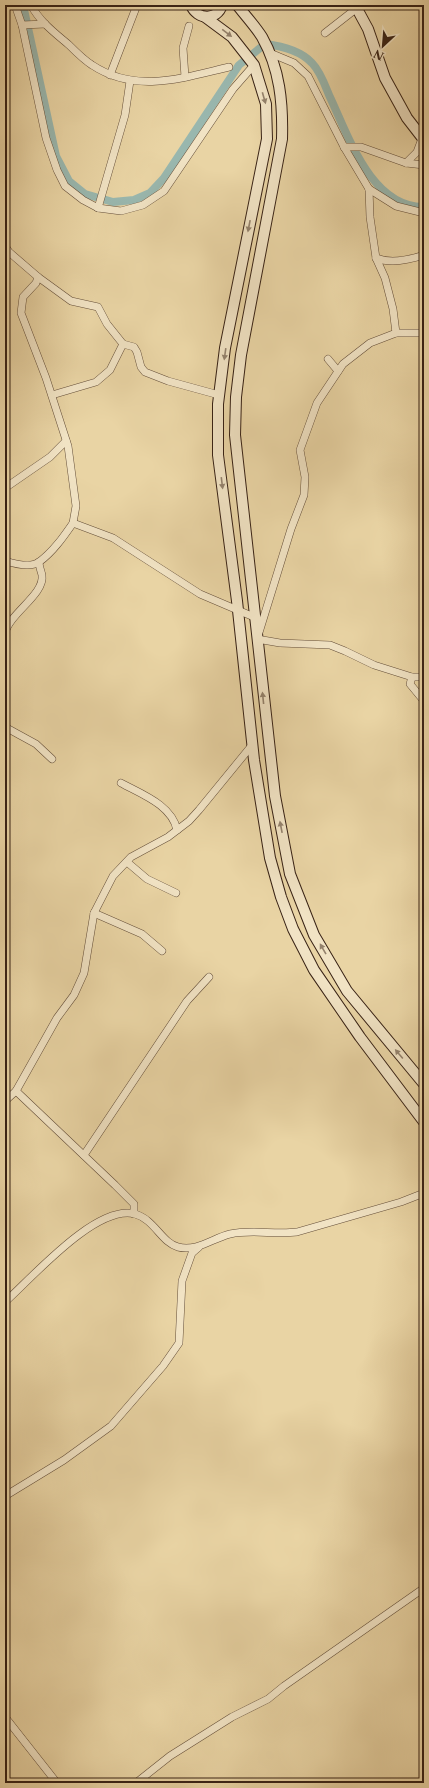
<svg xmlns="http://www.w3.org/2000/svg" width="429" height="1788" viewBox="0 0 429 1788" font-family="'Libre Caslon Text',serif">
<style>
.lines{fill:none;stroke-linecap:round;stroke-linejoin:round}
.canal{stroke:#99b7ae;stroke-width:8}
.minor-casing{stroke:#644e39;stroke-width:8}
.secondary-casing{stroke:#382215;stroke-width:12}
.minor{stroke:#f1e3c4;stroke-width:7}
.secondary{stroke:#f1e3c4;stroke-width:10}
.oneway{fill:#94826c}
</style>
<rect width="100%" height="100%" fill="#e9d4a4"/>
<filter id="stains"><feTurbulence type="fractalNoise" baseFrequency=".005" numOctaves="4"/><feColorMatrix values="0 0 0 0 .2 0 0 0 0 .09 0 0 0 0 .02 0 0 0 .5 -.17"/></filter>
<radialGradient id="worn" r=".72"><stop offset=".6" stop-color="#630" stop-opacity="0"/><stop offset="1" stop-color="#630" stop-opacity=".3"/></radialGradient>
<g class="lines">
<path class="canal" d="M23,5L56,156L69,181L85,194L113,202L134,200L150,193L164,178L239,65L265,44C282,46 300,50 312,63C320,71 325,85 329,95C348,135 371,208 424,207"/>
<g class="minor-casing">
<g id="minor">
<polyline points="15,5 22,25 46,138 57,170 65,186 83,200 98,208 121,211 143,205 164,191 233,89 254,65"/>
<path d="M31,5C40,22 55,33 69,45C76,52 84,60 92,65C136,94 182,78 229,67"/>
<polyline points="22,25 45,24"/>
<polyline points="325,33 357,8"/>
<polyline points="270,53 294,63 308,76 344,147 369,189 370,217 376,258 385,278 393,309 396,333"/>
<polyline points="110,75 137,5"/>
<polyline points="185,77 183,48 189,26"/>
<polyline points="344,147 361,147 406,163 424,165"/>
<polyline points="5,152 5,156"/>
<polyline points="406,163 417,152 423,136"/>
<polyline points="369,189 396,206 424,213"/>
<polyline points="98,208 125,115 130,81"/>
<polyline points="5,246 9,252 38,277 36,283 23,297 21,313 46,378 68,446 76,506 73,523 113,538 200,594 254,617"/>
<path d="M376,258C391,264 409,260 424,255"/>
<polyline points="38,277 71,301 98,307 107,324 123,344 134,347 137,352 141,367 145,372 168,381 219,395"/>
<polyline points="424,333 396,333 370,343 343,364 317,403 300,450 305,477 304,495 291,529 257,639 280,643 330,645 345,651 374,665 412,677 424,677"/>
<polyline points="328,359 338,371"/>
<polyline points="52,395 96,382 110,370 123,344"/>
<polyline points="5,488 50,457 66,441"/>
<path d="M5,561C15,564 31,568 39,562C53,552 64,536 73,523"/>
<path d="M5,633C10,613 45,594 42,575C41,571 39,566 39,562"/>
<polyline points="412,677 410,684 424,701"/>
<polyline points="5,727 36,744 52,759"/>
<path d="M121,783C141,794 172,805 177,830"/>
<polyline points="127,862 147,879 176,893"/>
<polyline points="94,913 142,934 162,951"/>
<polyline points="16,1091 115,1185 134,1204 134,1214"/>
<polyline points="5,1101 16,1091 57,1018 74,995 84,973 94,913 113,876 131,857 168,837 189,821 199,810 253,744"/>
<polyline points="84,1155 187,1001 209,977"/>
<path d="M5,1302C32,1278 96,1204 135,1214C154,1219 162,1243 178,1247C197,1252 213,1238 230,1234C252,1229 275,1235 297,1232L401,1202L424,1193"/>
<polyline points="5,1496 64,1460 111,1426 163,1366 179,1343 182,1281 192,1253 199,1247"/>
<polyline points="5,1717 57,1783"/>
<polyline points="136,1783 170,1756 232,1717 268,1699 284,1686 424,1588"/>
</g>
</g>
<g class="secondary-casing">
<g id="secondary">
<path d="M191,5C197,20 217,21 222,5"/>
<path d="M237,5C245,15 255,26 262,37C280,69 283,103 282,139L241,355L236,397L235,435L275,796L290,874L314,935L347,991L424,1084"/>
<polyline points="355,5 368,29 385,78 407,118 424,140"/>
<polyline points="205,17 232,37 254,65 266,104 267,139 225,348 218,404 218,455 237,601 254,760 270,858 281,897 293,929 314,970 360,1037 424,1122"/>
</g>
</g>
<use href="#minor" class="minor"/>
<use href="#secondary" class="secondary"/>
</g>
<defs><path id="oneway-solid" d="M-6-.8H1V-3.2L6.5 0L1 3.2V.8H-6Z"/></defs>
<g class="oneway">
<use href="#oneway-solid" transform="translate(227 33) rotate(37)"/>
<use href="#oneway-solid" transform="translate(264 98) rotate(74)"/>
<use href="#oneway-solid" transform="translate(249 226) rotate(101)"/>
<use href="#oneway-solid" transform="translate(225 354) rotate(98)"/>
<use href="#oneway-solid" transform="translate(222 483) rotate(83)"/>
<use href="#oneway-solid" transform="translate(263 698) rotate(-96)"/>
<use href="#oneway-solid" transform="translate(281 827) rotate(-101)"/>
<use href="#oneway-solid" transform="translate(323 949) rotate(-120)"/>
<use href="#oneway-solid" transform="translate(399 1054) rotate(-130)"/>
</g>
<rect width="429" height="1788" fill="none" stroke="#e9d4a4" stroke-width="20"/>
<rect x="6" y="6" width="417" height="1776" fill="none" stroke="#382215" stroke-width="2"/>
<rect x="10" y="10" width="409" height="1768" fill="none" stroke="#382215"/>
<g transform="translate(383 46) rotate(206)" stroke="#f1e3c4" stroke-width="3" paint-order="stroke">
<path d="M0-3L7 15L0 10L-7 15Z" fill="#382215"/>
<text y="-6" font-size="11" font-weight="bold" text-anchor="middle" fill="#382215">N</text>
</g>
<rect width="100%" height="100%" filter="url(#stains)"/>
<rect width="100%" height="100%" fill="url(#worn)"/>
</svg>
